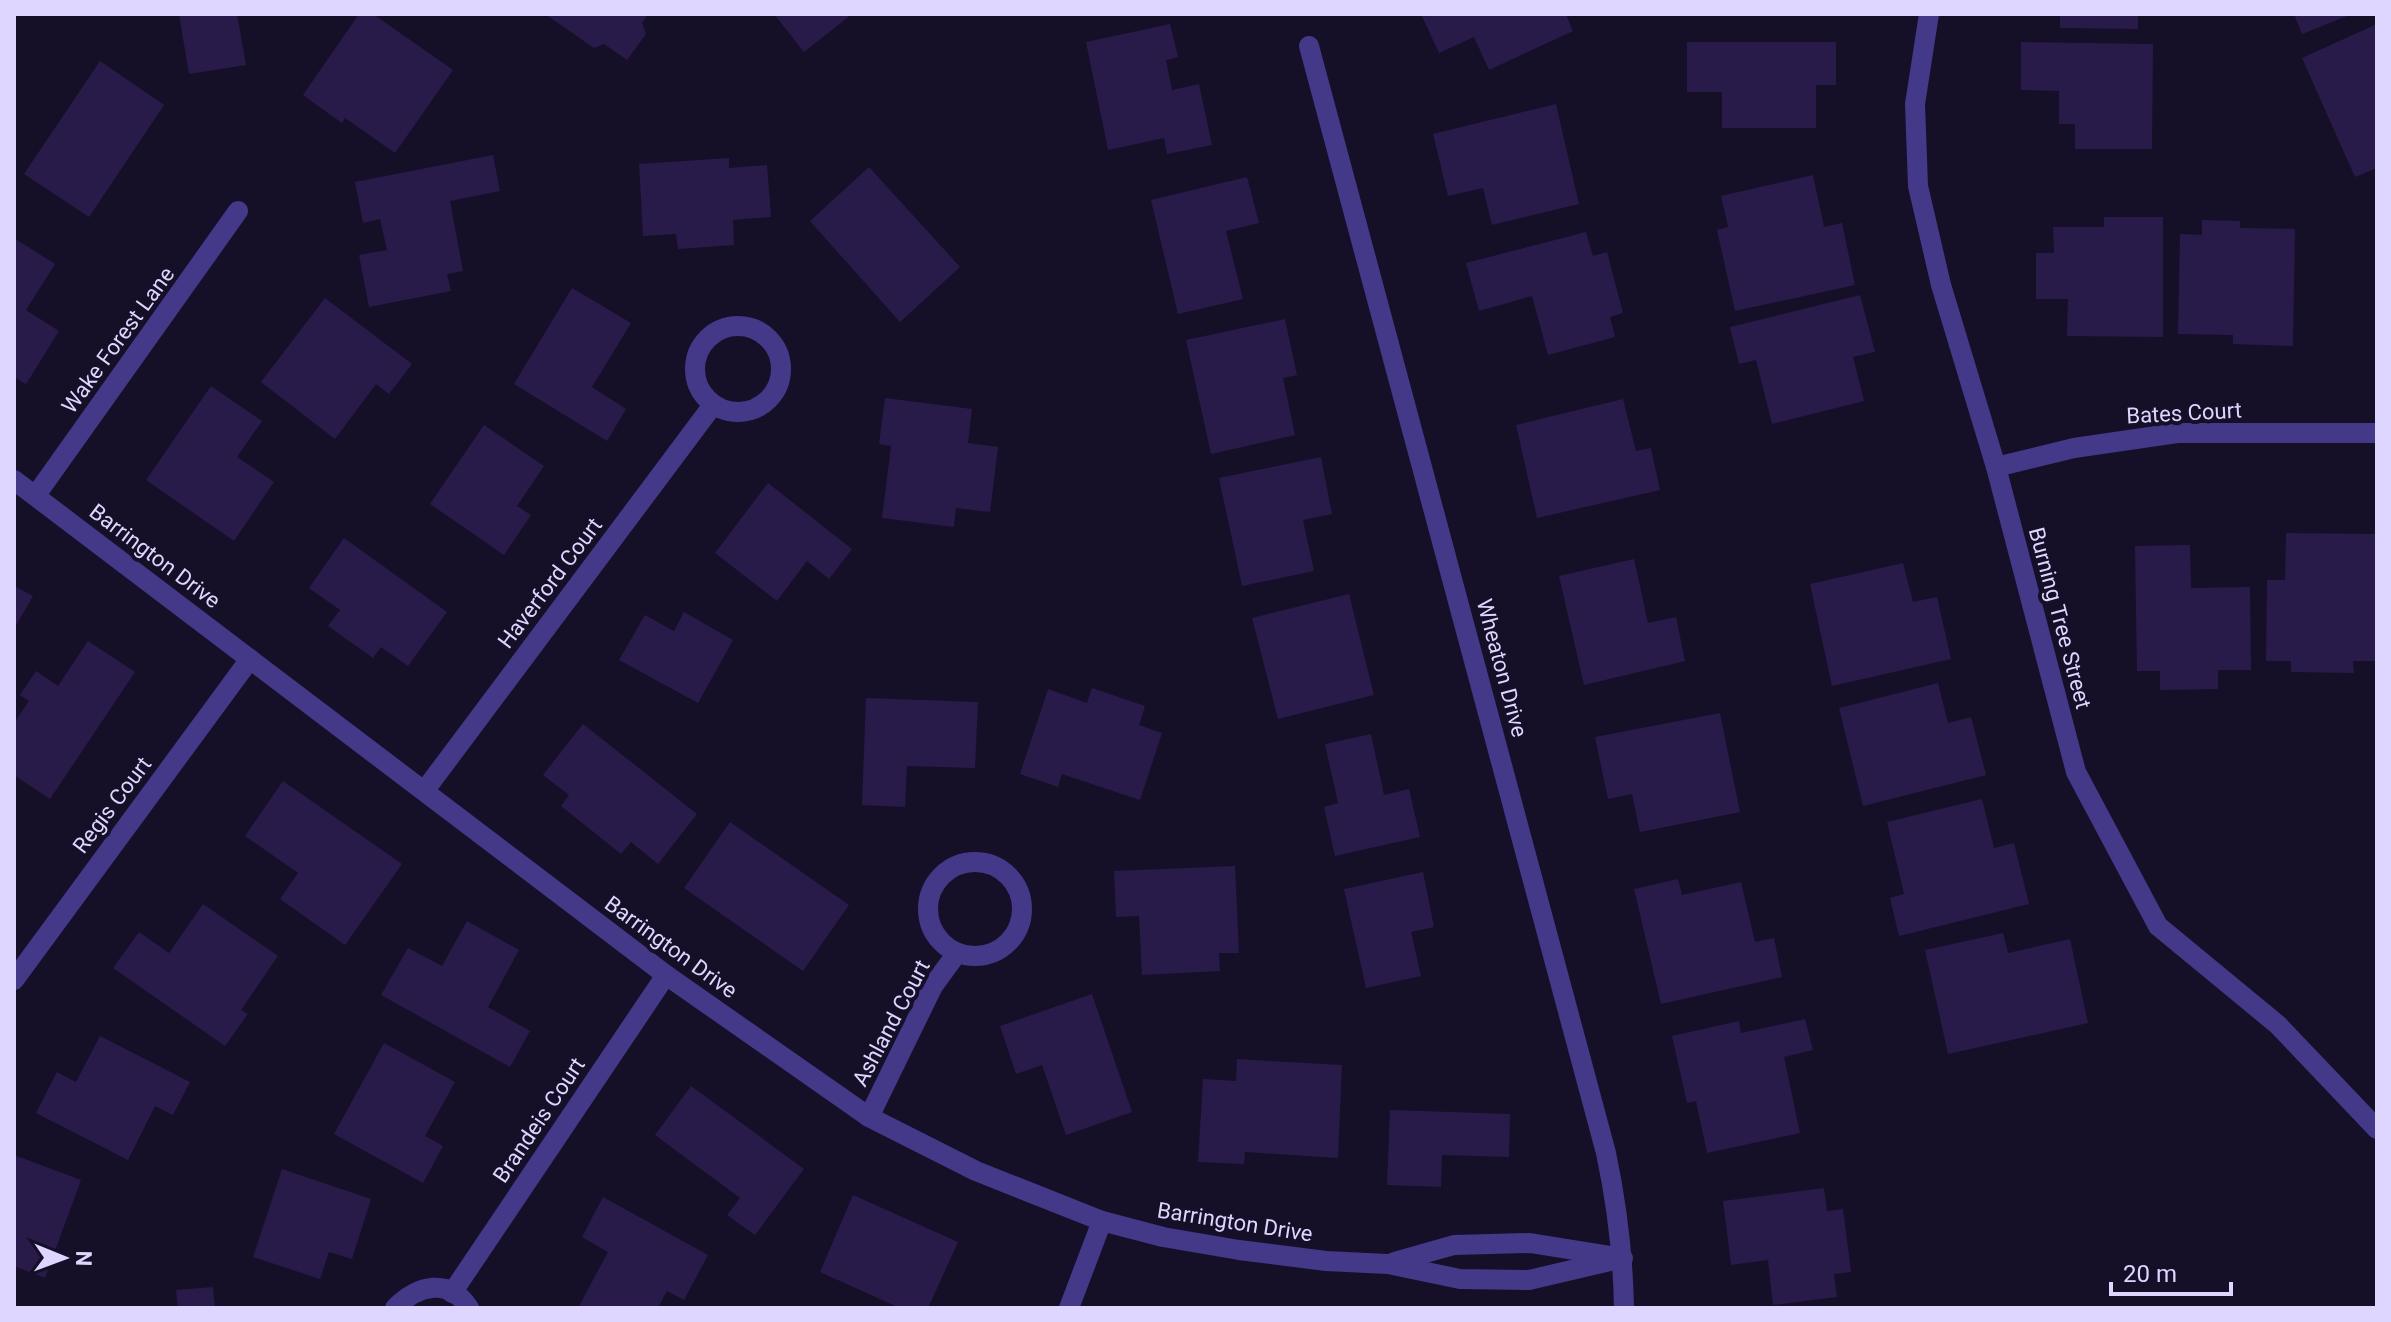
<svg xmlns="http://www.w3.org/2000/svg" width="2391" height="1322" viewBox="0 0 2391 1322" font-family="Roboto,sans-serif">
<style>
.building{fill:#281b4a}
.lines{fill:none;stroke-linecap:round;stroke-linejoin:round}
.minor{stroke:#433988;stroke-width:20}
.labels{text-anchor:middle;dominant-baseline:central;stroke-width:8;stroke-linejoin:round;paint-order:stroke}
.street-label{font-size:22px;fill:#dfd6ff;stroke:#160f28}
</style>
<rect width="100%" height="100%" fill="#160f28"/>
<g class="building">
<polygon points="179,14 237,14 246,65 189,74"/>
<polygon points="359,14 373,14 453,70 395,153 345,118 342,123 303,95"/>
<polygon points="545,14 648,14 642,23 646,34 627,60 604,44 594,48"/>
<polygon points="774,14 852,14 804,52"/>
<polygon points="1421,14 1566,14 1573,31 1489,70 1474,37 1439,53"/>
<polygon points="2060,14 2138,14 2138,29 2060,28"/>
<polygon points="2294,14 2352,14 2302,34"/>
<polygon points="1170,24 1178,57 1166,60 1172,90 1199,84 1212,145 1167,154 1164,138 1108,150 1086,42"/>
<polygon points="2377,24 2377,168 2355,177 2302,58"/>
<polygon points="1687,42 1836,42 1836,85 1816,85 1816,128 1722,128 1722,92 1687,92"/>
<polygon points="2021,42 2153,44 2152,149 2075,149 2075,124 2059,124 2059,91 2021,90"/>
<polygon points="100,61 164,105 89,217 24,174"/>
<polygon points="1556,104 1579,204 1492,225 1483,188 1448,196 1433,134"/>
<polygon points="493,155 500,191 450,201 463,271 447,274 451,291 369,307 359,255 387,250 380,219 363,223 355,182"/>
<polygon points="729,158 729,168 767,165 771,217 733,220 734,245 678,249 676,234 643,236 639,164"/>
<polygon points="869,167 960,267 900,322 810,221"/>
<polygon points="1813,175 1824,227 1842,223 1855,285 1735,311 1717,230 1728,227 1721,196"/>
<polygon points="1247,177 1259,223 1226,231 1243,299 1178,314 1151,200"/>
<polygon points="2104,217 2163,217 2163,337 2067,336 2068,299 2036,299 2036,253 2054,253 2053,227 2104,227"/>
<polygon points="2202,220 2240,221 2240,228 2295,229 2293,346 2233,344 2233,335 2178,334 2180,234 2202,235"/>
<polygon points="1586,232 1593,256 1607,252 1623,313 1610,317 1615,337 1548,355 1532,296 1479,311 1466,263"/>
<polygon points="14,238 55,264 26,310 59,331 26,384 14,377"/>
<polygon points="572,288 631,323 592,387 626,409 607,441 514,384"/>
<polygon points="1860,295 1875,352 1853,357 1864,401 1772,424 1756,360 1739,364 1730,327"/>
<polygon points="325,298 412,364 389,394 376,384 335,439 261,382"/>
<polygon points="1285,319 1297,375 1283,378 1295,435 1211,454 1186,340"/>
<polygon points="211,386 262,421 237,457 274,482 234,541 146,480"/>
<polygon points="885,398 972,409 968,443 998,447 990,512 956,508 954,527 882,518 891,446 879,444"/>
<polygon points="1623,399 1636,451 1651,448 1660,490 1537,518 1516,425"/>
<polygon points="484,425 544,466 517,506 531,515 504,555 430,504"/>
<polygon points="1321,457 1332,514 1303,520 1314,571 1242,586 1219,478"/>
<polygon points="768,483 852,549 829,579 807,561 777,601 715,553"/>
<polygon points="2286,533 2377,534 2377,661 2353,661 2354,673 2291,672 2291,661 2266,661 2267,580 2285,580"/>
<polygon points="344,538 447,612 408,666 381,647 373,658 328,626 340,610 309,588"/>
<polygon points="2190,545 2191,588 2250,587 2251,670 2218,670 2218,689 2160,690 2160,671 2137,671 2135,546"/>
<polygon points="1634,559 1648,623 1676,617 1685,661 1584,685 1559,576"/>
<polygon points="1903,563 1913,602 1937,597 1951,659 1832,686 1810,584"/>
<polygon points="14,586 33,596 14,629"/>
<polygon points="1349,594 1374,695 1278,719 1252,618"/>
<polygon points="684,612 733,640 698,703 619,660 645,615 674,631"/>
<polygon points="88,641 135,672 50,799 14,775 14,723 29,701 20,695 36,671 58,686"/>
<polygon points="1938,683 1948,723 1971,717 1986,775 1863,806 1839,708"/>
<polygon points="1092,688 1145,706 1139,725 1162,733 1140,800 1062,774 1058,787 1020,774 1048,689 1087,703"/>
<polygon points="866,698 978,702 975,768 907,766 905,807 862,805"/>
<polygon points="1720,713 1740,812 1640,832 1632,794 1608,799 1595,737"/>
<polygon points="583,724 697,814 658,864 631,842 621,854 561,806 569,795 543,775"/>
<polygon points="1371,734 1384,795 1409,789 1420,837 1335,856 1324,807 1338,803 1325,744"/>
<polygon points="283,781 402,864 345,945 280,899 298,873 245,836"/>
<polygon points="1982,799 1994,848 2014,843 2029,904 1899,936 1890,898 1904,894 1887,822"/>
<polygon points="730,822 849,905 803,971 684,888"/>
<polygon points="1235,866 1239,953 1219,953 1220,971 1142,975 1139,916 1116,917 1114,871"/>
<polygon points="1423,872 1434,927 1411,932 1421,976 1366,988 1344,889"/>
<polygon points="1678,879 1682,895 1741,882 1755,942 1774,938 1782,977 1661,1004 1634,889"/>
<polygon points="203,904 278,956 241,1010 248,1014 225,1046 113,968 139,932 169,953"/>
<polygon points="467,921 519,950 488,1007 530,1031 510,1067 381,995 408,948 442,966"/>
<polygon points="2003,933 2008,953 2070,939 2088,1023 1948,1054 1925,950"/>
<polygon points="1092,994 1132,1112 1066,1135 1042,1065 1016,1074 1000,1026"/>
<polygon points="1805,1019 1813,1050 1784,1057 1800,1133 1707,1153 1696,1101 1687,1103 1672,1036 1739,1021 1741,1033"/>
<polygon points="100,1036 190,1082 173,1115 155,1106 128,1160 36,1113 57,1072 76,1082"/>
<polygon points="384,1043 455,1082 425,1136 443,1146 423,1183 334,1134"/>
<polygon points="1237,1059 1342,1065 1338,1158 1245,1152 1244,1164 1198,1162 1203,1079 1236,1081"/>
<polygon points="691,1086 804,1169 755,1235 727,1215 740,1198 655,1135"/>
<polygon points="1390,1110 1510,1114 1509,1157 1442,1155 1441,1187 1387,1185"/>
<polygon points="14,1155 81,1180 45,1278 14,1266"/>
<polygon points="282,1169 371,1199 352,1259 329,1252 320,1279 253,1257"/>
<polygon points="1824,1188 1827,1211 1843,1209 1851,1272 1834,1274 1837,1297 1773,1305 1768,1260 1731,1265 1723,1201"/>
<polygon points="853,1195 958,1242 928,1308 900,1308 820,1272"/>
<polygon points="603,1197 708,1255 684,1300 667,1291 658,1308 578,1308 608,1252 582,1237"/>
<polygon points="213,1287 215,1308 178,1308 176,1290"/>
</g>
<g class="lines">
<g class="minor">
<polyline points="1929,14 1915,104 1918,186 1941,285 1996,467 2076,772 2158,926 2278,1025 2377,1129"/>
<path d="M1309,46L1606,1153C1617,1205 1623,1255 1624,1308"/>
<circle cx="738" cy="369" r="43"/>
<polyline points="1996,467 2074,448 2177,433 2377,433"/>
<polyline points="14,480 666,975 869,1117 976,1171 1102,1221 1163,1237 1239,1250 1326,1261 1388,1264 1460,1279 1529,1280 1623,1258"/>
<polyline points="36,495 238,211"/>
<polyline points="425,790 713,405"/>
<circle cx="975" cy="909" r="47"/>
<polyline points="14,980 250,659"/>
<polyline points="869,1117 933,986 957,953"/>
<polyline points="1394,1262 1454,1245 1530,1243 1611,1256"/>
<polyline points="452,1293 666,975"/>
<path d="M395,1308C418,1285 449,1277 469,1308"/>
<polyline points="1069,1308 1102,1221"/>
</g>
</g>
<g class="labels">
<g class="street-label">
<text transform="translate(118 340) rotate(-54)">Wake Forest Lane</text>
<text transform="translate(2184 413) rotate(-3)">Bates Court</text>
<text transform="translate(155 556) rotate(37)">Barrington Drive</text>
<text transform="translate(550 583) rotate(-53)">Haverford Court</text>
<text transform="translate(2060 618) rotate(75)">Burning Tree Street</text>
<text transform="translate(1502 668) rotate(75)">Wheaton Drive</text>
<text transform="translate(112 805) rotate(-53)">Regis Court</text>
<text transform="translate(671 947) rotate(36)">Barrington Drive</text>
<text transform="translate(891 1023) rotate(-62)">Ashland Court</text>
<text transform="translate(539 1120) rotate(-56)">Brandeis Court</text>
<text transform="translate(1235 1222) rotate(9)">Barrington Drive</text>
</g>
</g>
<rect width="2391" height="1322" fill="none" stroke="#dfd6ff" stroke-width="32"/>
<g transform="translate(64 1258) rotate(91)" stroke="#160f28" stroke-width="6" paint-order="stroke">
<path d="M0-6L14 30L0 20L-14 30Z" fill="#dfd6ff"/>
<text y="-12" font-size="22" font-weight="bold" text-anchor="middle" fill="#dfd6ff">N</text>
</g>
<path d="M2111 1282v12h120v-12" fill="none" stroke="#dfd6ff" stroke-width="4"/>
<text x="2123" y="1282" font-size="24" fill="#dfd6ff" stroke="#160f28" stroke-width="6" paint-order="stroke">20 m</text>
</svg>
